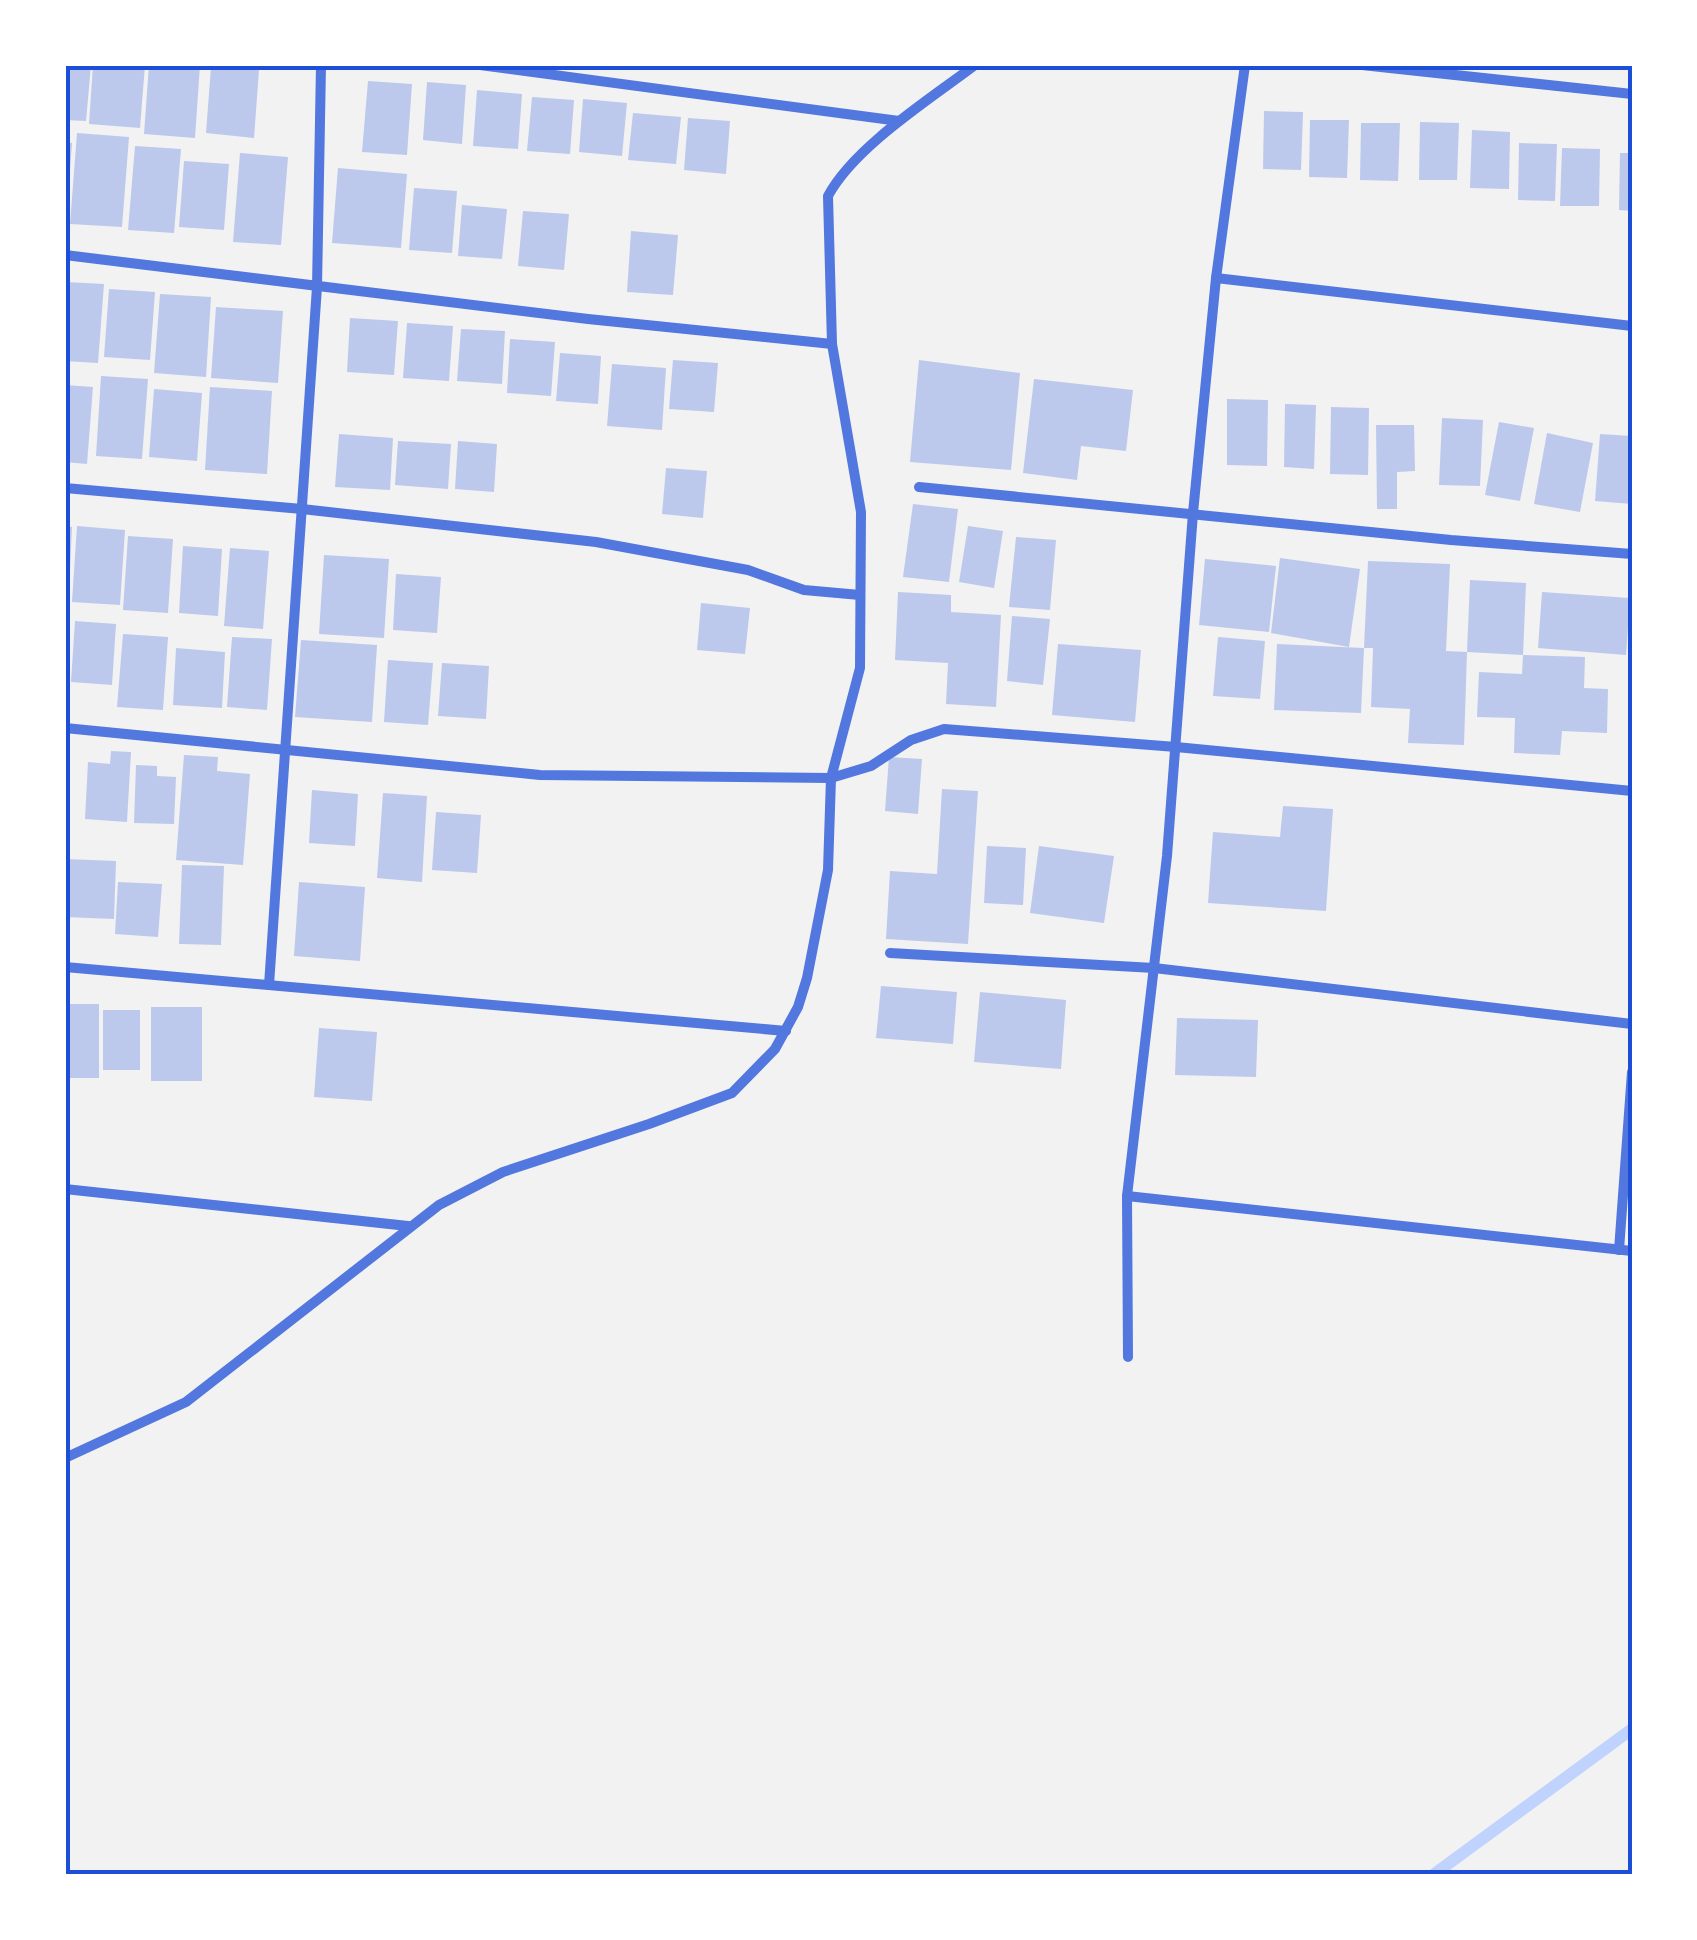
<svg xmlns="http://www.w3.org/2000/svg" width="1697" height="1940" viewBox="0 0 1697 1940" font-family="Overpass,sans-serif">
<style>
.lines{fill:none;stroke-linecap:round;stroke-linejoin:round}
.stream{stroke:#bfd3fe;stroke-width:12}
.building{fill:#bdc9ec}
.minor{stroke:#5277de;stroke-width:10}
.neatline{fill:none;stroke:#1d4ed8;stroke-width:4}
</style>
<rect width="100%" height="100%" fill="#f2f2f2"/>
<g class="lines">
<polyline class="stream" points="1433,1875 1632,1729"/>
</g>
<g class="building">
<polygon points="65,65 91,65 86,121 65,120"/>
<polygon points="93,65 145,65 140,128 89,124"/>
<polygon points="149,65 200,65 195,138 144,134"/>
<polygon points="211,67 259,70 254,138 206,133"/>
<polygon points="368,81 412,84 407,155 362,152"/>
<polygon points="427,82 466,85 462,144 423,140"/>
<polygon points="477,90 522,94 518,149 473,146"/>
<polygon points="532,97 574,100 570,154 527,151"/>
<polygon points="583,99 627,103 622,156 579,152"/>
<polygon points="1264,111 1303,112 1301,170 1263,169"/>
<polygon points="633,113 681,117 676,164 628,160"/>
<polygon points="688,118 730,121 726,174 684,170"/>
<polygon points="1310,120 1349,120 1347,178 1309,177"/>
<polygon points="1420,122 1459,123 1457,180 1419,180"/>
<polygon points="1361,123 1400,123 1398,181 1360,180"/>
<polygon points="1472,130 1510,132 1509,189 1470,188"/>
<polygon points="77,133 129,137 122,227 70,224"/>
<polygon points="65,142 72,143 68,198 65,198"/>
<polygon points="1519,143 1557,144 1555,201 1518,200"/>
<polygon points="135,146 181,149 174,233 128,230"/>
<polygon points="1562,148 1600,149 1599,206 1560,206"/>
<polygon points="240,153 288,157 281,245 233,242"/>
<polygon points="1620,153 1632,153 1632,211 1619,210"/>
<polygon points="184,161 229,164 224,230 179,227"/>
<polygon points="338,168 407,174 401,248 332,243"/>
<polygon points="414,188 457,191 452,253 409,250"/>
<polygon points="462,205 507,209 502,259 458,256"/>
<polygon points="523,211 569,214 564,270 518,266"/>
<polygon points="631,231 678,235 673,295 627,292"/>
<polygon points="65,282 104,284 98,363 65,361"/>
<polygon points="109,289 155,292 150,360 104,357"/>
<polygon points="160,294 211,297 206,377 154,373"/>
<polygon points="216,307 283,311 278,383 211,378"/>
<polygon points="350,318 398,321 394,375 347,372"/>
<polygon points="407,323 453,326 449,381 403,378"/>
<polygon points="461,329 505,331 502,384 457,381"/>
<polygon points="510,339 555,342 551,396 507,393"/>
<polygon points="560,353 601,356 598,404 556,401"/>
<polygon points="673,360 718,363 714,412 669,409"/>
<polygon points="919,360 1020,373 1011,470 910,462"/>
<polygon points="612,364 666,368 662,430 607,426"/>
<polygon points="101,376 148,379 142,459 96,456"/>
<polygon points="1034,379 1133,390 1126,451 1081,446 1077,480 1023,473"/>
<polygon points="65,385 93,387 87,464 65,462"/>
<polygon points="210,387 272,391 267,474 205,470"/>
<polygon points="154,389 202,393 197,461 149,457"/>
<polygon points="1227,399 1268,400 1267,466 1227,465"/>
<polygon points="1285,404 1316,405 1314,469 1284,467"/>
<polygon points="1331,407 1369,408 1368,475 1330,474"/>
<polygon points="1442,418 1483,420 1480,486 1439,485"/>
<polygon points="1499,422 1534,428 1520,501 1485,495"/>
<polygon points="1376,425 1414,425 1415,471 1397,472 1397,509 1377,509"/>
<polygon points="1547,433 1593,443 1580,512 1534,504"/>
<polygon points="339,434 393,438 390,490 335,487"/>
<polygon points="1600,434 1632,436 1632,504 1595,501"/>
<polygon points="398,441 451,444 448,489 395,485"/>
<polygon points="458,441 497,444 494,492 455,489"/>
<polygon points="666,468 707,471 703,518 662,514"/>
<polygon points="913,504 958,509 949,582 903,577"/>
<polygon points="65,526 72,527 69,592 65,592"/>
<polygon points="77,526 125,530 120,605 72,602"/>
<polygon points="968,526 1003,531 994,588 959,582"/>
<polygon points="128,536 173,539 168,613 123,610"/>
<polygon points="1016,537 1056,540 1050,610 1009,607"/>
<polygon points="183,546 222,549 218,616 179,613"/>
<polygon points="230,548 269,551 263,629 224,626"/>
<polygon points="324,555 389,559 384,638 319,634"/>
<polygon points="1280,558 1360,569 1349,647 1271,633"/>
<polygon points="1205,559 1276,566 1269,632 1199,625"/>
<polygon points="1368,561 1450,564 1446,651 1467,652 1464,745 1408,743 1410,709 1371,707 1373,648 1364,648 1361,713 1274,710 1277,644 1364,648"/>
<polygon points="396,574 441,577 437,633 393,630"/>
<polygon points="1470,580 1526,583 1523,655 1585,657 1584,688 1608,689 1607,733 1562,731 1560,755 1514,753 1515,718 1477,717 1479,672 1522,674 1523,655 1467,652"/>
<polygon points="898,592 951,595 951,612 1001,615 996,707 946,704 948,663 895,660"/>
<polygon points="1542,592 1630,598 1626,655 1538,648"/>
<polygon points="701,603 750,608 745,654 697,650"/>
<polygon points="1012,616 1050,619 1043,685 1007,681"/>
<polygon points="75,621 116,624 112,685 71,682"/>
<polygon points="123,634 168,637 163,710 117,707"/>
<polygon points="232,637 272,639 267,710 227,707"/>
<polygon points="1218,637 1265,641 1260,699 1213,696"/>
<polygon points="301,640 377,645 372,722 295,717"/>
<polygon points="1058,644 1141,650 1135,722 1052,715"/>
<polygon points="176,648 225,652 222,708 173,705"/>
<polygon points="388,660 433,663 428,725 384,722"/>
<polygon points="442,663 489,666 486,719 438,716"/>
<polygon points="111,751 131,752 127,822 85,819 88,762 110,764"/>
<polygon points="184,755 218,757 217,771 250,774 243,865 176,860"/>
<polygon points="889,757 922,759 918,814 885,811"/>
<polygon points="136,765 157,766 157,776 176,777 174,824 134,823"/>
<polygon points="942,789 978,791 968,944 886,939 890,871 937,874"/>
<polygon points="312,790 358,794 355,846 309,843"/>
<polygon points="383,793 427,796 422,882 377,878"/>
<polygon points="1283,806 1333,809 1326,911 1208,903 1213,832 1280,837"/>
<polygon points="436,812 481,815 477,873 432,870"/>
<polygon points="987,846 1026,848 1023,905 984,903"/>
<polygon points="1039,846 1114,856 1104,923 1030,913"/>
<polygon points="65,859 116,861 114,919 65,917"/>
<polygon points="182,865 224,866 221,945 179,944"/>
<polygon points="118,882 162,884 158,937 115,934"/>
<polygon points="299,882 365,887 360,961 294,956"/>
<polygon points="881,986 957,992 953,1044 876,1038"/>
<polygon points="980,992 1066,1000 1061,1069 974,1062"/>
<rect x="65" y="1004" width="34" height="74"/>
<rect x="151" y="1007" width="51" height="74"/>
<rect x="103" y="1010" width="37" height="60"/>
<polygon points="1177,1018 1258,1020 1256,1077 1175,1075"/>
<polygon points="319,1028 377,1032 372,1101 314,1097"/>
</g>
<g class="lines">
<g class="minor">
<polyline points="480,65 899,121"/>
<polyline points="1362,65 1632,94"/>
<polyline points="65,255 588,319 832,344"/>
<polyline points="1216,278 1632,326"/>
<polyline points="919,487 1451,540 1632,554"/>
<polyline points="65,488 302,509 596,542 748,570 804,590 860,595"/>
<polyline points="65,728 540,775 831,778 871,766 911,740 944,729 1176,747 1632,791"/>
<polyline points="890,953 1154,968 1632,1024"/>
<polyline points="65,967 786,1031"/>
<polyline points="269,985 317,287 321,65"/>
<polyline points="65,1189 408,1226"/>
<polyline points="1127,1196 1632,1251"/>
<polyline points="1619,1250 1632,1072"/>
<polyline points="1128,1357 1127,1196 1167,856 1193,513 1216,278 1245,65"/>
<path d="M65,1458L186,1402L439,1205L503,1172L649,1124L732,1093L775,1049L798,1007L807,978L828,870L831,778L860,668L861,512L832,344L828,196C854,147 930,99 975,65"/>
</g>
</g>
<rect width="1697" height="1940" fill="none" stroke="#ffffff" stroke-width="135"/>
<rect x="68" y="68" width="1562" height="1804" class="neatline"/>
</svg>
